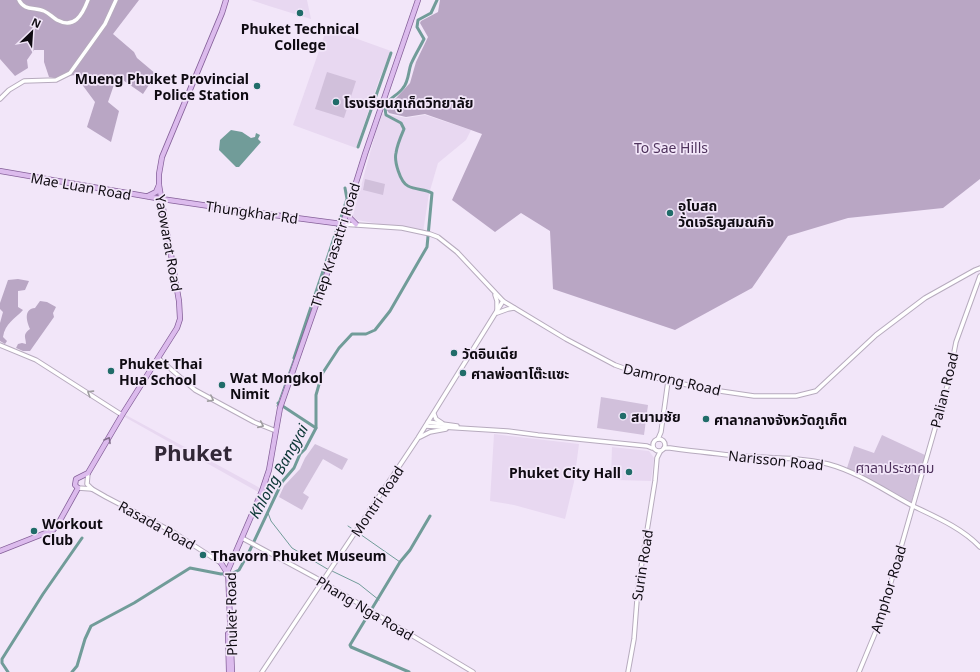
<svg xmlns="http://www.w3.org/2000/svg" width="980" height="672" viewBox="0 0 980 672" font-family="'Noto Sans','Noto Sans Thai',sans-serif">
<style>
.built{fill:#e8d8f1}
.green{fill:#d1c0db}
.forest{fill:#b9a6c4}
.water{fill:#719c99}
.lines{fill:none;stroke-linecap:round;stroke-linejoin:round}
.stream{stroke:#719c99;stroke-width:1}
.canal{stroke:#719c99;stroke-width:3}
.minor-casing{stroke:#b7abbe;stroke-width:5.5}
.major-casing{stroke:#856099;stroke-width:6}
.minor{stroke:#fff;stroke-width:3.5}
.major{stroke:#dcbbed;stroke-width:4.5}
.oneway{stroke:#9f9da0}
.oneway2{stroke:#806c8a}
.poi-dot{fill:#206c69;stroke:#f2e6f9;stroke-width:1.5}
.labels{text-anchor:middle;dominant-baseline:central;stroke-width:3.5;stroke-linejoin:round;paint-order:stroke}
.poi-label{font-size:14px;font-weight:bold;fill:#0f0b12;stroke:#f2e6f9;text-anchor:start}
.park-label{font-size:14px;fill:#4f335d;stroke:#f2e6f9}
.street-label{font-size:14px;fill:#0f0b12;stroke:#f2e6f9}
.water-label{font-size:15px;font-style:italic;fill:#0b3635;stroke:#f2e6f9}
.town-label{font-size:22px;font-weight:bold;fill:#322837;stroke:#f2e6f9}
</style>
<rect width="100%" height="100%" fill="#f2e6f9"/>
<g class="built">
<polygon points="251,0 307,0 311,19 269,6"/>
<polygon points="327,28 391,51 379,80 356,148 293,125"/>
<polygon points="381,113 406,118 425,115 471,130 466,140 438,163 429,194 423,232 352,219"/>
<polygon points="124,414 260,488 258,492 123,416"/>
<polygon points="494,434 579,444 574,482 565,519 514,505 490,501"/>
<polygon points="612,447 649,451 654,458 651,481 617,480 611,478"/>
</g>
<g class="green">
<polygon points="327,72 356,81 344,118 315,109"/>
<polygon points="365,179 385,184 383,195 363,190"/>
<polygon points="601,397 648,405 644,435 597,428"/>
<polygon points="882,435 925,455 911,503 847,468 854,446 874,453"/>
<polygon points="315,444 348,459 342,470 323,459 303,493 309,497 302,510 279,497 284,486 300,469 305,458"/>
</g>
<g class="forest">
<polygon points="0,0 139,0 113,34 134,52 137,58 156,74 143,94 117,76 108,102 119,111 111,142 87,127 95,102 75,75 54,78 49,77 44,62 44,50 34,50 27,60 28,68 15,76 0,59"/>
<polygon points="440,0 980,0 980,179 943,208 848,218 788,236 752,288 675,330 553,289 550,231 521,213 495,232 452,200 482,134 471,130 425,114 406,117 389,113 386,109 410,83 416,62 428,37 420,23 421,21 438,12"/>
<path d="M18,279L29,281L25,290L18,291V307L23,310C15,319 5,323 3,337L7,341L5,344L0,341V323L3,312L0,309V303L8,280Z"/>
<path d="M40,301L47,302L56,307L53,313L54,317L30,351H23L16,348L18,344L22,343L26,344C26,337 22,335 30,329C26,320 24,309 35,308Z"/>
</g>
<polygon class="water" points="231,130 242,132 251,138 255,137 256,133 260,135 258,139 261,142 239,167 236,167 219,150 220,140"/>
<g class="lines">
<g class="stream">
<polyline points="277,406 294,358"/>
<polyline points="268,513 271,521 292,548 329,570"/>
<polyline points="348,526 354,530"/>
<polyline points="357,532 400,562"/>
<polyline points="332,571 359,584 379,600"/>
</g>
<g class="canal">
<polyline points="358,147 391,53"/>
<polyline points="294,358 347,199 345,188"/>
<polyline points="278,403 316,428"/>
<polyline points="8,672 2,663 2,659 43,594 82,538"/>
<path d="M72,672L77,666L85,639L91,626L134,603L190,568L221,574L233,573L239,570L249,552L282,482L294,468L300,454L305,449L316,428V395L322,374L339,348L352,334H366L375,330L390,311L420,259L427,247L432,193C425,189 416,190 408,186C400,182 394,161 396,153C397,145 401,136 404,129L401,123L386,115C382,99 396,98 403,88C409,81 408,72 411,64C415,55 420,47 424,39L417,27L418,20L431,13L437,0"/>
<polyline points="409,672 351,647 350,645 400,562 410,550 430,516"/>
</g>
<g class="minor-casing">
<g id="minor">
<path d="M19,0C24,11 35,7 44,11C49,13 52,17 57,20C74,29 82,16 88,0"/>
<polyline points="0,99 9,90 24,81 56,80 70,73 105,24 116,0"/>
<polyline points="342,224 402,228 430,234 438,237 457,252 503,301 566,339 615,365 632,371 668,381 713,390 754,396 796,396 816,391 876,335 925,298 975,270 980,268"/>
<polyline points="495,295 497,301 497,310"/>
<polyline points="497,313 508,309 514,308"/>
<polyline points="0,345 36,360 122,415"/>
<polyline points="158,358 195,390 254,422 276,431"/>
<polyline points="434,414 436,419 442,423"/>
<polyline points="428,422 457,426"/>
<polyline points="426,426 507,431 538,435 647,446 652,448"/>
<polyline points="420,437 430,432 446,429"/>
<circle cx="659" cy="445" r="6"/>
<polyline points="658,439 661,432 668,381"/>
<path d="M664,448H670C693,451 717,454 740,456C769,458 799,457 828,464C858,472 885,491 913,506C936,517 962,528 980,547"/>
<polyline points="88,473 87,484 92,489"/>
<polyline points="78,488 92,489 106,497 173,532 221,563"/>
<polyline points="242,538 316,578 473,672"/>
<polyline points="262,672 418,438 503,301"/>
<polyline points="628,672 634,639 638,587 655,481 657,458 660,452"/>
<polyline points="859,672 876,631 887,596 948,383 956,342 980,276"/>
</g>
</g>
<g class="major-casing">
<g id="major">
<polyline points="0,171 162,199 236,210 342,224"/>
<polyline points="148,196 156,192 159,185"/>
<polyline points="347,210 350,218 356,224"/>
<polyline points="0,551 53,530 58,524 78,488 75,485 76,479 88,473 122,415 177,328 180,319 179,301 159,185 159,174 162,157 222,13 226,0"/>
<polyline points="221,563 226,571 226,574"/>
<polyline points="228,634 229,672"/>
<polyline points="232,672 228,570 262,491 269,470 280,408 332,259 365,154 418,0"/>
</g>
</g>
<use href="#minor" class="minor"/>
<use href="#major" class="major"/>
</g>
<defs><path id="oneway-chevron" d="M-2-3.5L2.5 0L-2 3.5" fill="none" stroke-width="1.6" stroke-linecap="round" stroke-linejoin="round"/></defs>
<g class="oneway">
<use href="#oneway-chevron" transform="translate(90 393) rotate(-148)"/>
<use href="#oneway-chevron" transform="translate(211 399) rotate(28)"/>
<use href="#oneway-chevron" transform="translate(261 425) rotate(24)"/>
</g>
<use class="oneway2" href="#oneway-chevron" transform="translate(108 440) rotate(-60)"/>
<g class="poi-dot">
<circle cx="300" cy="13" r="4"/>
<circle cx="257" cy="86" r="4"/>
<circle cx="336" cy="102" r="4"/>
<circle cx="670" cy="213" r="4"/>
<circle cx="454" cy="353" r="4"/>
<circle cx="111" cy="371" r="4"/>
<circle cx="463" cy="373" r="4"/>
<circle cx="222" cy="385" r="4"/>
<circle cx="623" cy="416" r="4"/>
<circle cx="706" cy="419" r="4"/>
<circle cx="629" cy="472" r="4"/>
<circle cx="34" cy="531" r="4"/>
<circle cx="203" cy="555" r="4"/>
</g>
<g class="labels">
<g class="poi-label">
<text x="300" y="28" text-anchor="middle">Phuket Technical<tspan x="300" dy="16">College</tspan></text>
<text x="249" y="78" text-anchor="end">Mueng Phuket Provincial<tspan x="249" dy="16">Police Station</tspan></text>
<text x="344" y="102">โรงเรียนภูเก็ตวิทยาลัย</text>
<text x="678" y="205">อุโบสถ<tspan x="678" dy="16">วัดเจริญสมณกิจ</tspan></text>
<text x="462" y="353">วัดอินเดีย</text>
<text x="119" y="363">Phuket Thai<tspan x="119" dy="16">Hua School</tspan></text>
<text x="471" y="373">ศาลพ่อตาโต๊ะแซะ</text>
<text x="230" y="377">Wat Mongkol<tspan x="230" dy="16">Nimit</tspan></text>
<text x="631" y="416">สนามชัย</text>
<text x="714" y="419">ศาลากลางจังหวัดภูเก็ต</text>
<text x="621" y="472" text-anchor="end">Phuket City Hall</text>
<text x="42" y="523">Workout<tspan x="42" dy="16">Club</tspan></text>
<text x="211" y="555">Thavorn Phuket Museum</text>
</g>
<g class="park-label">
<text x="671" y="147">To Sae Hills</text>
<text x="895" y="467">ศาลาประชาคม</text>
</g>
<g class="street-label">
<text transform="translate(81 186) rotate(10)">Mae Luan Road</text>
<text transform="translate(252 212) rotate(8)">Thungkhar Rd</text>
<text transform="translate(169 243) rotate(80)">Yaowarat Road</text>
<text transform="translate(335 245) rotate(-72)">Thep Krasattri Road</text>
<text transform="translate(672 379) rotate(13)">Damrong Road</text>
<text transform="translate(944 390) rotate(-76)">Palian Road</text>
<text transform="translate(776 460) rotate(6)">Narisson Road</text>
<text transform="translate(377 501) rotate(-56)">Montri Road</text>
<text transform="translate(157 525) rotate(29)">Rasada Road</text>
<text transform="translate(642 565) rotate(-81)">Surin Road</text>
<text transform="translate(888 589) rotate(-73)">Amphor Road</text>
<text transform="translate(365 608) rotate(31)">Phang Nga Road</text>
<text transform="translate(231 614) rotate(-91)">Phuket Road</text>
</g>
<g class="water-label">
<text transform="translate(278 471) rotate(-61)">Khlong Bangyai</text>
</g>
<g class="town-label">
<text x="193" y="452">Phuket</text>
</g>
</g>
<g transform="translate(32 32) rotate(25)" stroke="#f2e6f9" stroke-width="3" paint-order="stroke">
<path d="M0-3L7 15L0 10L-7 15Z" fill="#0f0b12"/>
<text y="-6" font-size="11" font-weight="bold" text-anchor="middle" fill="#0f0b12">N</text>
</g>
</svg>
